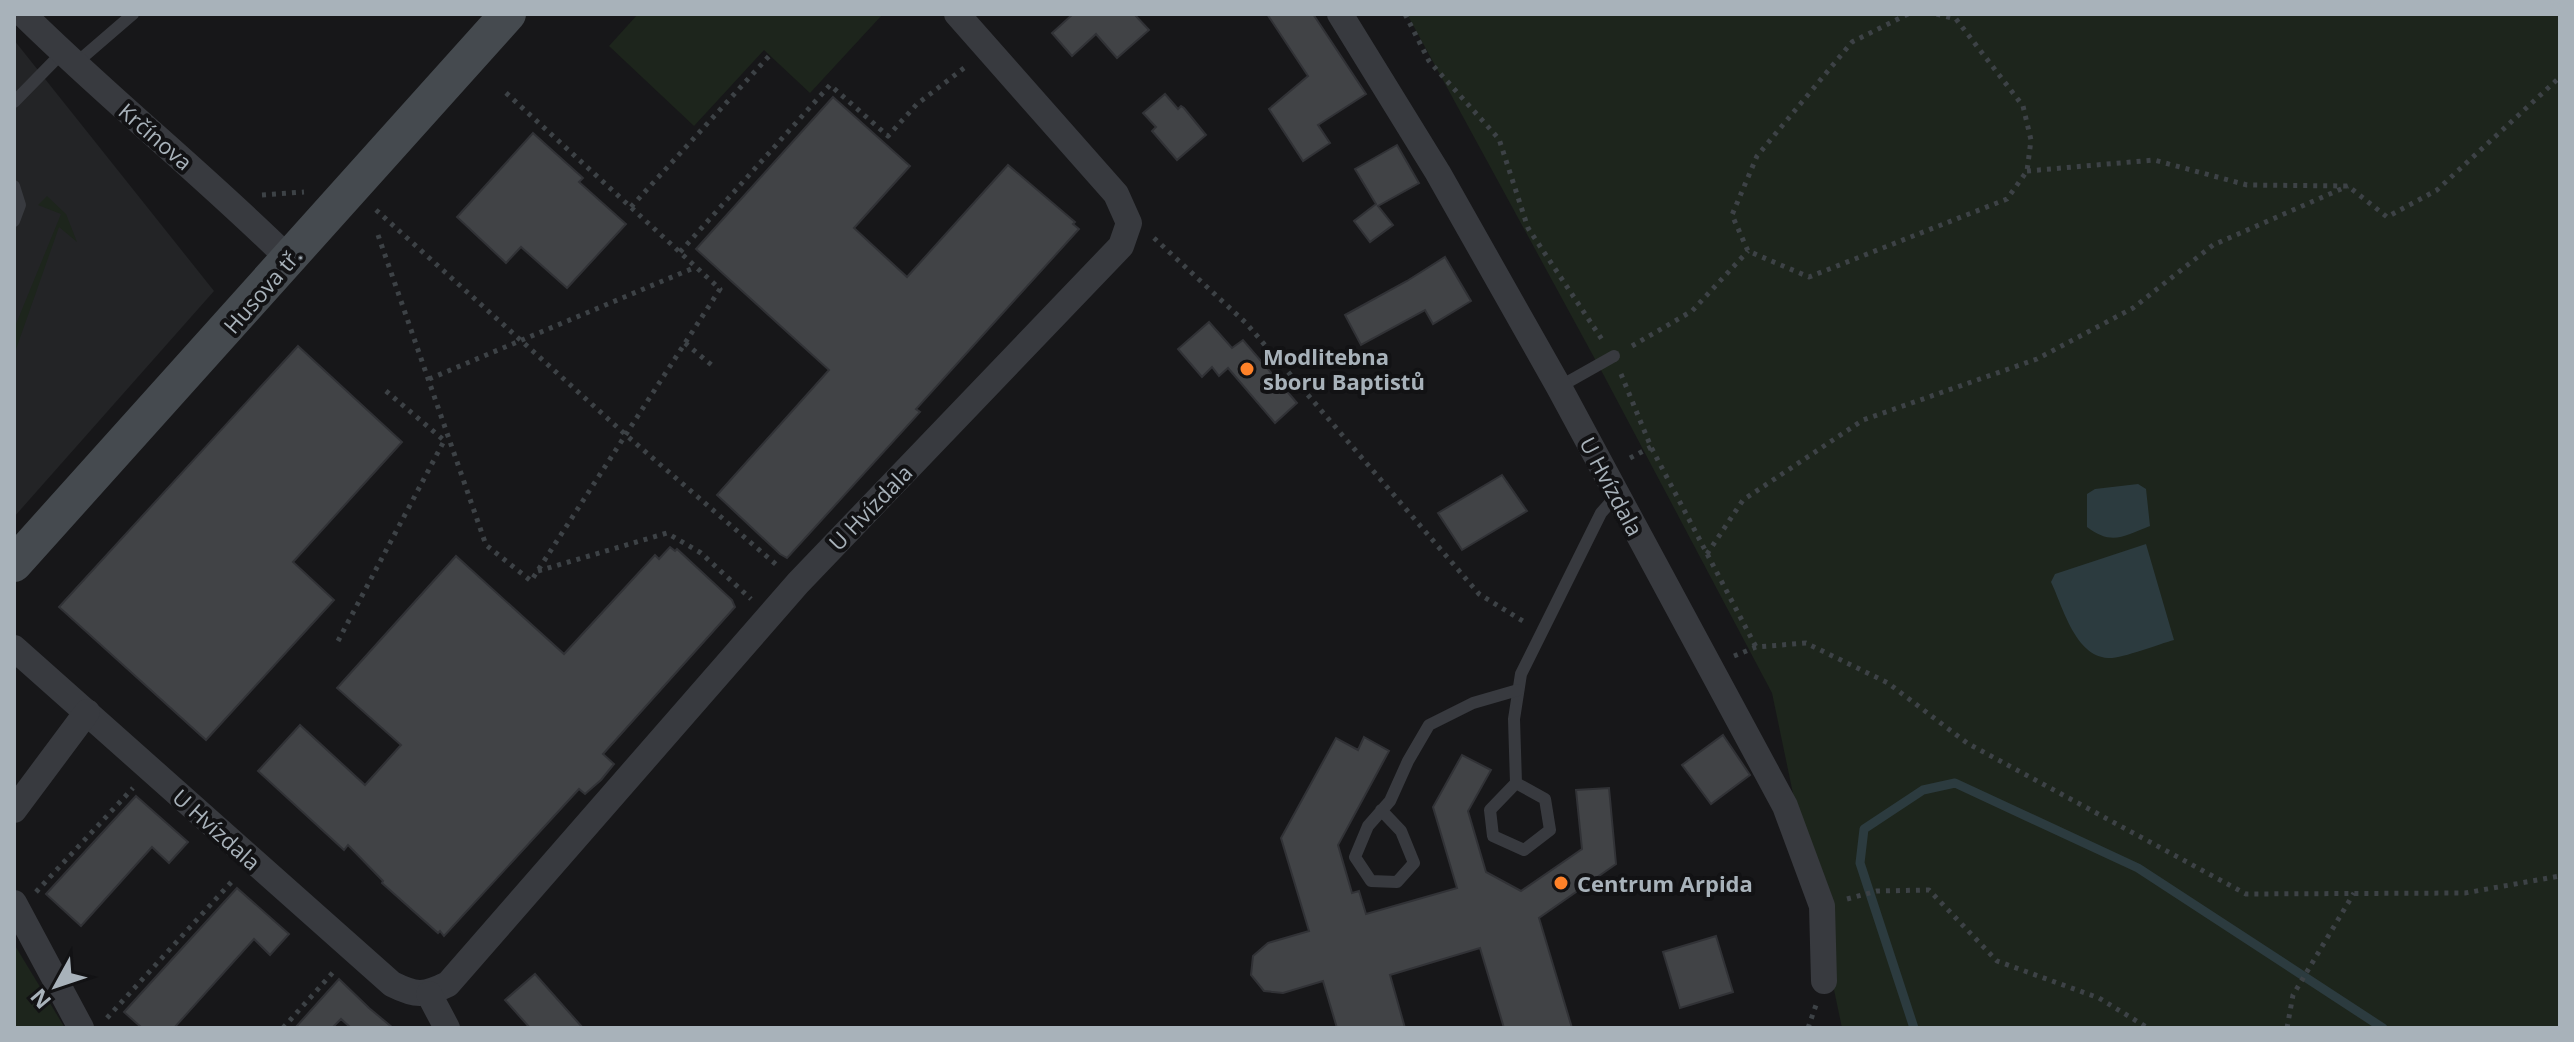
<svg xmlns="http://www.w3.org/2000/svg" width="2574" height="1042" viewBox="0 0 2574 1042" font-family="'Open Sans',sans-serif">
<style>
.built{fill:#232426}
.green{fill:#1d251c}
.water{fill:#2c3b3f}
.lines{fill:none;stroke-linecap:round;stroke-linejoin:round}
.stream{stroke:#2c3b3f;stroke-width:9}
.building{fill:#414346;stroke:#313236;stroke-width:2}
.path{stroke:#3d4246;stroke-width:5;stroke-dasharray:4 6;stroke-linecap:butt}
.lane{stroke:#383a3f;stroke-width:12}
.street{stroke:#383a3f;stroke-width:26}
.secondary{stroke:#454a4f;stroke-width:36}
.poi-dot{fill:#ff8229;stroke:#121214;stroke-width:3}
.labels{text-anchor:middle;dominant-baseline:central;stroke-width:8;stroke-linejoin:round;paint-order:stroke}
.street-label{font-size:22px;fill:#a8b2ba;stroke:#121214}
.poi-label{font-size:22px;font-weight:bold;fill:#a8b2ba;stroke:#121214;text-anchor:start}
</style>
<rect width="100%" height="100%" fill="#171719"/>
<polygon class="built" points="14,40 214,291 14,517"/>
<g class="green">
<polygon points="638,14 883,14 810,93 764,50 694,126 609,46"/>
<polygon points="1407,14 2560,14 2560,1028 1842,1028 1772,693 1602,372"/>
<polygon points="47,196 66,214 77,242 59,227 14,355 14,329 61,214 38,205"/>
<polygon points="14,944 65,1028 14,1028"/>
</g>
<g class="water">
<path d="M2138,484L2146,489L2150,526C2124,536 2112,546 2087,527V494L2095,489Z"/>
<path d="M2146,544L2174,640C2159,644 2121,659 2108,658C2075,656 2063,607 2051,582L2055,574Z"/>
</g>
<g class="lines">
<polyline class="stream" points="1914,1028 1860,863 1864,829 1923,790 1955,783 2138,868 2383,1028"/>
</g>
<g class="building">
<polygon points="1073,14 1134,14 1149,30 1117,58 1096,34 1072,56 1052,33"/>
<polygon points="1267,14 1313,14 1366,94 1318,125 1330,143 1303,161 1269,109 1308,76"/>
<polygon points="1165,94 1178,109 1181,106 1184,108 1206,135 1177,160 1152,131 1156,127 1143,113"/>
<polygon points="833,97 910,166 854,228 907,277 1008,165 1075,222 1073,224 1079,229 916,409 920,412 787,558 780,554 717,495 829,370 696,249"/>
<polygon points="533,133 583,178 579,182 626,224 567,288 521,247 506,263 457,217"/>
<polygon points="1397,145 1419,183 1378,206 1393,225 1370,242 1354,221 1376,204 1355,169"/>
<polygon points="1445,257 1471,301 1433,324 1425,310 1361,345 1345,315 1407,281"/>
<polygon points="1209,322 1232,348 1243,340 1297,403 1275,423 1228,368 1219,376 1212,367 1202,377 1178,349"/>
<polygon points="298,346 402,442 293,562 334,600 206,740 59,607"/>
<polygon points="1502,475 1527,511 1462,550 1438,513"/>
<polygon points="670,547 675,551 677,549 732,600 735,607 603,754 614,764 601,780 585,794 579,789 444,936 440,931 438,933 382,883 383,881 348,845 344,850 258,771 300,725 365,785 401,745 337,688 456,556 564,654 655,555 659,559"/>
<polygon points="1723,735 1750,775 1711,804 1682,765"/>
<polygon points="1364,737 1389,751 1338,845 1352,893 1359,891 1366,914 1457,888 1433,807 1462,755 1491,770 1468,811 1486,872 1521,891 1582,849 1576,790 1609,788 1616,864 1539,918 1572,1028 1504,1028 1480,948 1390,975 1405,1028 1337,1028 1323,981 1283,993 1264,991 1251,975 1253,956 1268,943 1309,931 1281,838 1336,738 1358,750"/>
<polygon points="136,796 188,842 169,863 152,847 81,926 46,894"/>
<polygon points="237,888 289,934 270,955 254,939 174,1028 142,1028 124,1012"/>
<polygon points="1716,936 1733,992 1680,1008 1663,952"/>
<polygon points="535,974 583,1028 530,1028 505,1000"/>
<polygon points="339,979 369,1008 393,1028 351,1028 341,1019 332,1028 295,1028"/>
</g>
<g class="lines">
<g class="path">
<polyline points="1405,14 1429,61 1499,139 1528,228 1603,341"/>
<polyline points="1908,14 1852,42 1757,156 1732,215 1748,251 1809,277 2007,199 2027,171 2031,140 2023,106 1956,19 1936,14"/>
<polyline points="2027,171 2154,160 2247,185 2348,186 2387,217 2437,190 2560,77"/>
<polyline points="262,195 304,192"/>
<polyline points="631,207 770,55"/>
<polyline points="376,210 626,435 779,567"/>
<polyline points="378,235 486,545 531,581 720,289 504,91"/>
<polyline points="1154,238 1246,323 1479,594 1526,623"/>
<polyline points="680,252 830,85 888,136 917,104 968,65"/>
<polyline points="685,343 714,367"/>
<polyline points="1632,346 1692,311 1748,251"/>
<polyline points="1621,374 1651,447 1756,647"/>
<polyline points="429,379 696,267"/>
<polyline points="386,391 446,442"/>
<polyline points="1630,458 1651,447"/>
<polyline points="1707,554 1743,500 1863,420 2037,359 2133,308 2213,245 2348,186"/>
<polyline points="538,571 667,533 701,553 751,599"/>
<polyline points="338,641 444,441"/>
<polyline points="1734,656 1756,647 1806,643 1888,683 1967,743 2246,894 2465,893 2560,876"/>
<polyline points="36,892 133,788"/>
<polyline points="1847,899 1877,891 1929,890 1997,961 2099,998 2148,1028"/>
<polyline points="107,1018 235,878"/>
<polyline points="283,1028 336,969"/>
<polyline points="1808,1028 1816,1005"/>
<polyline points="2287,1028 2293,995 2354,893"/>
</g>
<g class="lane">
<polyline points="75,64 133,14"/>
<polyline points="14,102 62,53"/>
<polyline points="14,186 20,205 14,221"/>
<polyline points="1559,387 1614,356"/>
<polyline points="1516,783 1545,799 1550,830 1524,850 1493,836 1490,810 1516,783 1514,719 1521,674 1601,513 1617,495"/>
<polyline points="1381,810 1401,831 1414,863 1397,882 1371,881 1355,857 1368,826 1390,801 1408,761 1429,725 1473,703 1518,690"/>
</g>
<g class="street">
<path d="M23,14C109,99 203,174 289,259"/>
<polyline points="1340,14 1438,173 1559,387 1785,806 1822,906 1824,981"/>
<path d="M14,648L392,984C416,996 424,996 448,984L798,583L1121,246L1129,223L1116,194L957,14"/>
<polyline points="14,810 87,712"/>
<polyline points="14,903 81,1028"/>
<polyline points="429,994 447,1028"/>
</g>
<polyline class="secondary" points="14,564 508,14"/>
</g>
<g class="poi-dot">
<circle cx="1247" cy="369" r="8"/>
<circle cx="1561" cy="883" r="8"/>
</g>
<g class="labels">
<g class="street-label">
<text transform="translate(156 136) rotate(41)">Krčínova</text>
<text transform="translate(262 290) rotate(-49)">Husova tř.</text>
<text transform="translate(1612 486) rotate(62)">U Hvízdala</text>
<text transform="translate(870 507) rotate(-46)">U Hvízdala</text>
<text transform="translate(217 829) rotate(42)">U Hvízdala</text>
</g>
<g class="poi-label">
<text x="1263" y="356">Modlitebna<tspan x="1263" dy="25">sboru Baptistů</tspan></text>
<text x="1577" y="883">Centrum Arpida</text>
</g>
</g>
<rect width="2574" height="1042" fill="none" stroke="#a8b2ba" stroke-width="32"/>
<g transform="translate(56 986) rotate(230)" stroke="#121214" stroke-width="6" paint-order="stroke">
<path d="M0-6L14 30L0 20L-14 30Z" fill="#a8b2ba"/>
<text y="-12" font-size="22" font-weight="bold" text-anchor="middle" fill="#a8b2ba">N</text>
</g>
</svg>
